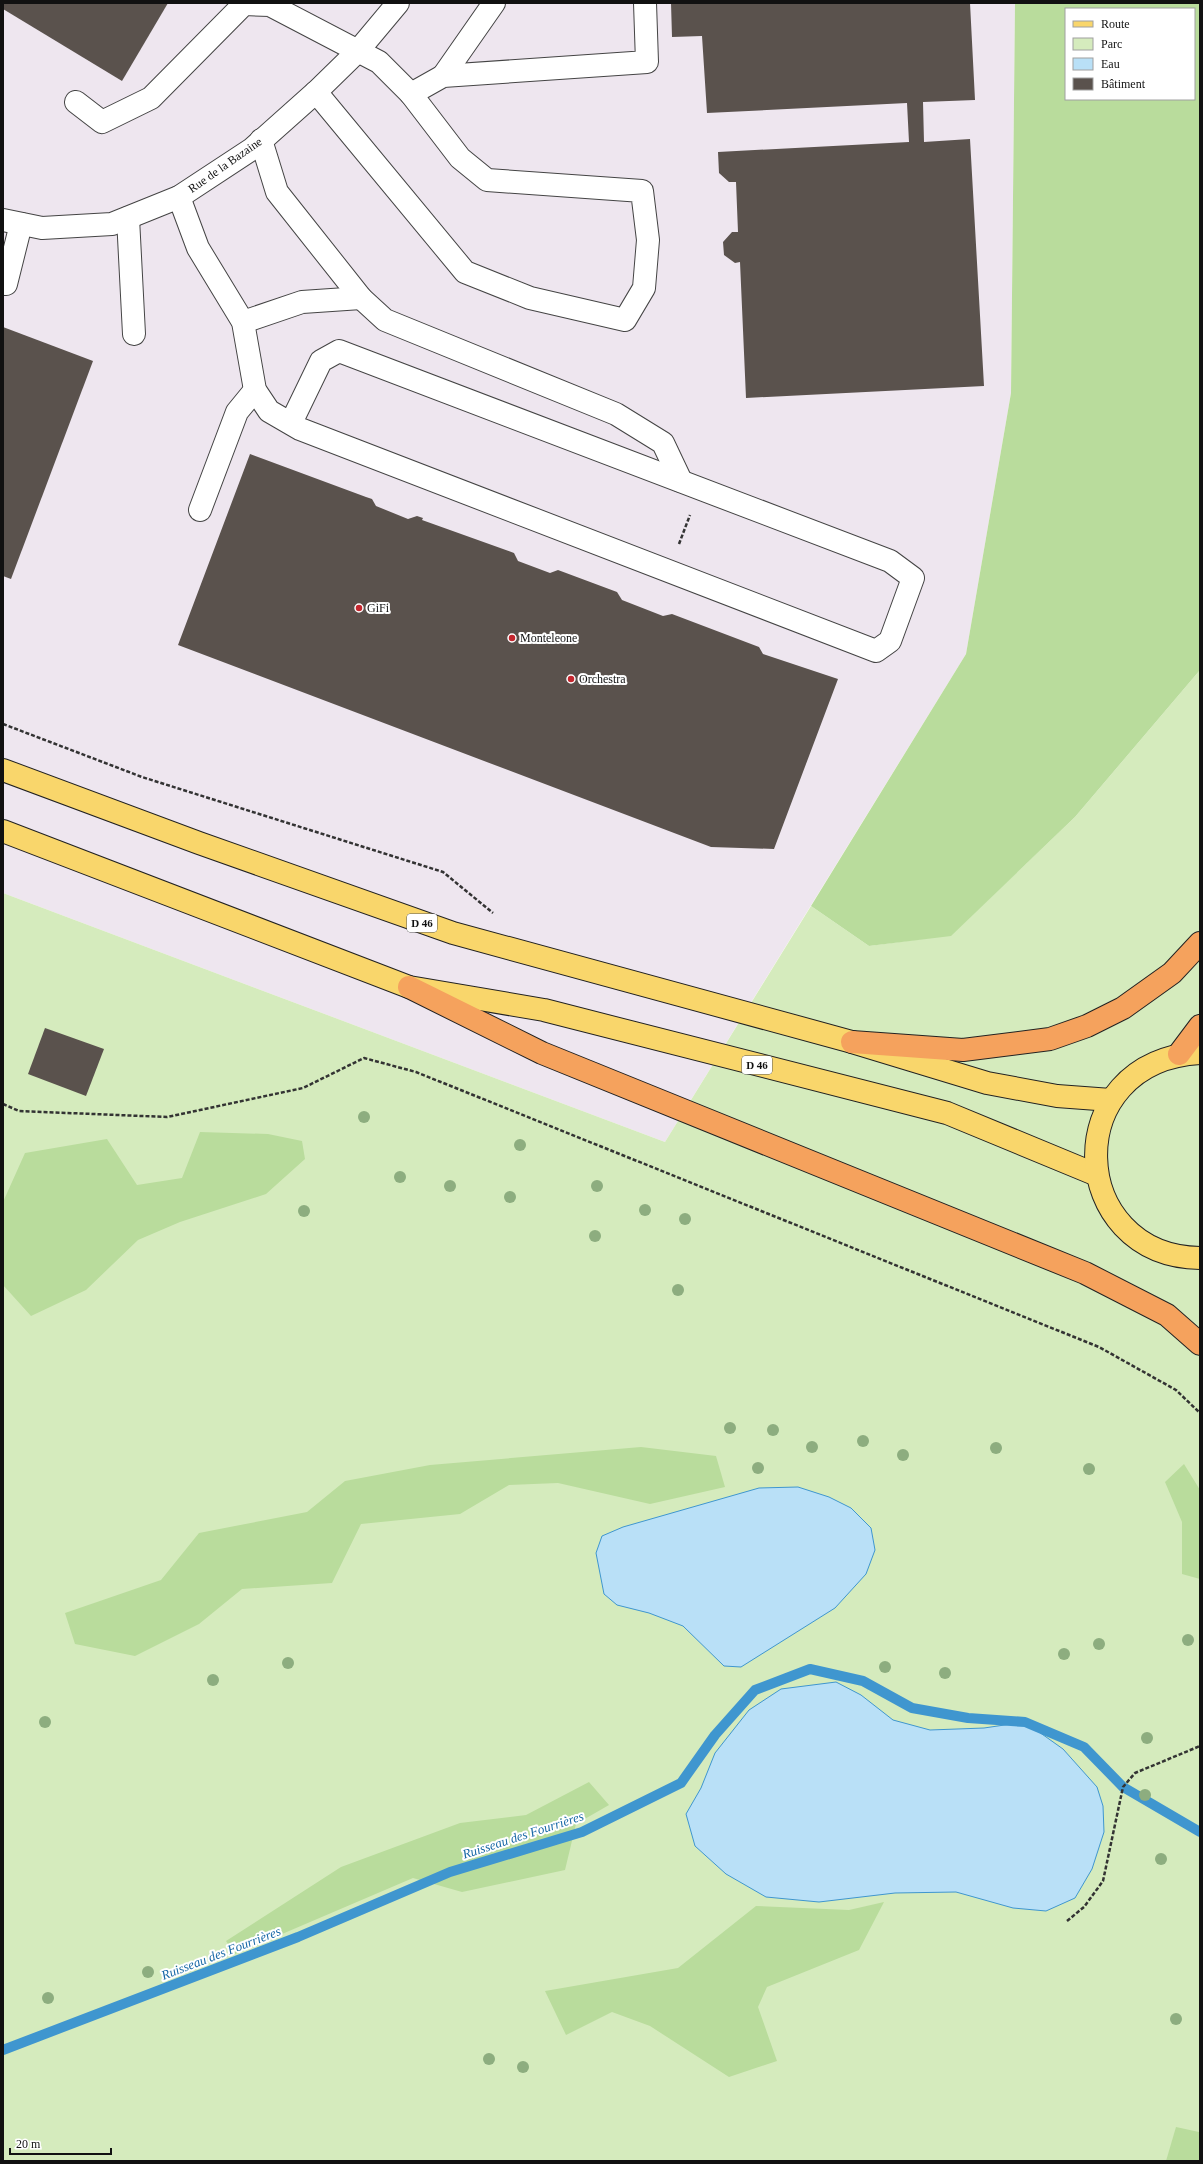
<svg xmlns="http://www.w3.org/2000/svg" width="1203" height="2164" viewBox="0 0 1203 2164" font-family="'Times New Roman',serif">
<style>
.industrial{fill:#eee6ef}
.green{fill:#d5ebbd}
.forest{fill:#b9dc9c;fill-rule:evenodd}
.water{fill:#b9e0f7;stroke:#3f96cf}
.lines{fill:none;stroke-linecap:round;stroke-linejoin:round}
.stream{stroke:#3f96cf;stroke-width:10}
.building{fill:#5a524d}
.minor-casing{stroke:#444;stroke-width:24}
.major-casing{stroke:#222;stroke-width:24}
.highway-casing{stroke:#222;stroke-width:24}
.path{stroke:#333;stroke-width:2.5;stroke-dasharray:4 2;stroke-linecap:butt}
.minor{stroke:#fff;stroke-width:22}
.major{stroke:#f9d66b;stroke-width:22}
.highway{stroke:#f5a25d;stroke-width:22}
.tree{fill:#8dad7f}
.poi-dot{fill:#c4262e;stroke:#fff;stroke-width:1.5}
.labels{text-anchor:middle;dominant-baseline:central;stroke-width:4;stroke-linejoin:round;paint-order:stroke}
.shield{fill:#fff;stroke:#585858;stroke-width:1}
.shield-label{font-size:11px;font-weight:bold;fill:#111}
.street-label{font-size:12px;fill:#111;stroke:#fff}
.poi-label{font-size:12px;fill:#111;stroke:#fff;text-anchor:start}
.water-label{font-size:13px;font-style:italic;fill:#1768a6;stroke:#fff}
</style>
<rect width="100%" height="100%" fill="#fffdf5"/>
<polygon class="industrial" points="3,3 1015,3 1011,393 966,654 665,1142 3,893"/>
<polygon class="green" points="1200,670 1200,2161 3,2161 3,893 665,1142 811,906 869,946 951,935 1075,817"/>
<g class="forest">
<path d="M1015,3H1200V670L1075,817L951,936L869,946L811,906L966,654L1011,393ZM1066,9H1194V99H1066Z"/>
<polygon points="200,1132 268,1134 302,1141 305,1159 266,1194 180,1222 138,1240 86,1290 31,1316 3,1285 3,1202 25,1153 107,1139 137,1185 182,1178"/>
<polygon points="641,1447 716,1456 725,1487 650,1504 558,1483 509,1485 460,1514 361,1524 332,1583 242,1589 199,1624 135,1656 75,1644 65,1613 161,1580 199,1533 307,1512 345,1481 430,1465"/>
<polygon points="1184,1464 1200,1490 1200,1579 1182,1574 1182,1522 1165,1482"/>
<polygon points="589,1782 609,1805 576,1824 565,1870 462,1892 413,1878 235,1954 226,1941 341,1867 460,1823 526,1815"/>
<polygon points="884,1902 859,1950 767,1987 758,2007 777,2061 729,2077 650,2026 612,2012 566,2035 545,1991 678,1968 756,1906 849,1910"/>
<polygon points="1176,2127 1199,2132 1200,2161 1166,2161"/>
</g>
<g class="water">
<polygon points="798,1487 829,1497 851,1508 871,1528 875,1550 866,1574 835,1608 741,1667 724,1666 683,1626 649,1613 617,1605 604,1594 596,1553 602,1536 623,1527 759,1488"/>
<polygon points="836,1682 861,1695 893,1720 930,1730 984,1728 1025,1722 1063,1749 1097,1787 1103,1806 1104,1832 1092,1869 1075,1898 1046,1911 1013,1908 956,1892 895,1893 819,1902 766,1897 726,1874 695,1846 686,1814 701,1788 715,1753 749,1710 781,1689"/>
</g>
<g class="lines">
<polyline class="stream" points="3,2050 298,1937 450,1872 582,1832 681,1783 715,1735 755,1690 810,1669 863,1681 912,1708 968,1718 1025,1722 1084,1747 1123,1787 1200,1832"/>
</g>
<g class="building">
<polygon points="3,3 168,3 122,81 3,9"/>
<polygon points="671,3 970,3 975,100 923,102 924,142 970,139 984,386 746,398 740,262 735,263 724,255 723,242 732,232 738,232 736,182 729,182 719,173 718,152 909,142 907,103 707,113 702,36 672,37"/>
<polygon points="3,327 93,361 11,579 3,576"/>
<polygon points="250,454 366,497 372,499 376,506 408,519 417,516 423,518 422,520 514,553 518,561 550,573 558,570 617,592 622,600 663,616 672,614 759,647 763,654 838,679 774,849 711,847 178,645"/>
<polygon points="45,1028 104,1049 86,1096 28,1074"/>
</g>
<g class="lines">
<g class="minor-casing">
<g id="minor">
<polyline points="443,76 494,3"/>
<polyline points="411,94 443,76 647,62 645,3"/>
<polyline points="76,102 102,122 151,98 244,4 270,5 379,62 411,94 460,158 487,180 642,191 648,240 644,288 625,320 530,298 465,272 316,92"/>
<polyline points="261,140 277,192 361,298 385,320 616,414 663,443 681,481"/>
<polyline points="179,197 198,248 243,322 255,390 269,411 300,429 876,651 890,641 913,578 890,561 339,351 321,361 291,423"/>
<polyline points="128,218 134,334"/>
<polyline points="3,220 42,228 112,224 179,197 252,149 316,92 357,52 398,3"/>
<polyline points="6,284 21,224"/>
<polyline points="243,322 302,302 361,298"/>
<polyline points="200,510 237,412 255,390"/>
</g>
</g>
<g class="major-casing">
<g id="major">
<polyline points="3,770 199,843 453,933 852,1042 987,1083 1057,1096 1111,1100"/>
<polyline points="3,831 409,987 544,1010 947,1113 1097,1175"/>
<path d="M1200,1053C1057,1061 1066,1256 1200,1258"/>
</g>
</g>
<g class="highway-casing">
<g id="highway">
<polyline points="409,987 542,1053 1085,1273 1167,1315 1200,1344"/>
<polyline points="852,1042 963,1050 1050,1039 1087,1026 1123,1008 1172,973 1200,943"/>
<polyline points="1179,1054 1200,1026"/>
</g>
</g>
<g class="path">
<polyline points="679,544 690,515"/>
<polyline points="3,724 142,777 443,872 493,913"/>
<polyline points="3,1104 19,1111 167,1117 303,1088 364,1058 416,1072 1099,1347 1176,1390 1200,1413"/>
<polyline points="1067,1921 1084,1907 1103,1881 1123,1787 1135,1773 1200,1746"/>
</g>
<use href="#minor" class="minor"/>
<use href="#major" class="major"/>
<use href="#highway" class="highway"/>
</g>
<g class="tree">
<circle cx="364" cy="1117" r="6"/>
<circle cx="520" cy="1145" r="6"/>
<circle cx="400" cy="1177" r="6"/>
<circle cx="450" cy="1186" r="6"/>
<circle cx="597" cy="1186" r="6"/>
<circle cx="510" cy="1197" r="6"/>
<circle cx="645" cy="1210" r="6"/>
<circle cx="304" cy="1211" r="6"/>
<circle cx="685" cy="1219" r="6"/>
<circle cx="595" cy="1236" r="6"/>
<circle cx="678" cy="1290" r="6"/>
<circle cx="730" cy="1428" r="6"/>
<circle cx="773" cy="1430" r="6"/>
<circle cx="863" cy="1441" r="6"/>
<circle cx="812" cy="1447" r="6"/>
<circle cx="996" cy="1448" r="6"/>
<circle cx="903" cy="1455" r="6"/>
<circle cx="758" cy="1468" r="6"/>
<circle cx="1089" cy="1469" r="6"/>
<circle cx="1188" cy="1640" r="6"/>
<circle cx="1099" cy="1644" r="6"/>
<circle cx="1064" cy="1654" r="6"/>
<circle cx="288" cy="1663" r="6"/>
<circle cx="885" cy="1667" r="6"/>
<circle cx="945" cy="1673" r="6"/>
<circle cx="213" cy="1680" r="6"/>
<circle cx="45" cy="1722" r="6"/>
<circle cx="1147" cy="1738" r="6"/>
<circle cx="1145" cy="1795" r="6"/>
<circle cx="1161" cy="1859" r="6"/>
<circle cx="148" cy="1972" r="6"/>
<circle cx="48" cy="1998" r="6"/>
<circle cx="1176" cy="2019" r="6"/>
<circle cx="489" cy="2059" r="6"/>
<circle cx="523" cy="2067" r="6"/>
</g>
<g class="poi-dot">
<circle cx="359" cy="608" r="4"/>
<circle cx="512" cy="638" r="4"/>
<circle cx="571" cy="679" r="4"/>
</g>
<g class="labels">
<g class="shield">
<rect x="407" y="914" width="30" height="18" rx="3"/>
<rect x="742" y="1056" width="30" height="18" rx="3"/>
</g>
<g class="shield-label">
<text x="422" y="923">D 46</text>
<text x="757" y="1065">D 46</text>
</g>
<g class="street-label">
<text transform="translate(225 165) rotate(-35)">Rue de la Bazaine</text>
</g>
<g class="poi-label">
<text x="367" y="608">GiFi</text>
<text x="520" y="638">Monteleone</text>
<text x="579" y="679">Orchestra</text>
</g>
<g class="water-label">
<text transform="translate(523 1835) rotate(-18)">Ruisseau des Fourrières</text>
<text transform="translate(221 1953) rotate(-21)">Ruisseau des Fourrières</text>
</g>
</g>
<rect width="1203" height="2164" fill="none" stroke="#111111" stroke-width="8"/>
<rect x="1065" y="8" width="130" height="92" fill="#ffffff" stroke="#a0a0a0"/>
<rect x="1073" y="21" width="20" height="6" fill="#f9d66b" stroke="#a0a0a0"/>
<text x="1101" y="28" font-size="12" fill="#111111">Route</text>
<rect x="1073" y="38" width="20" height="12" fill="#d5ebbd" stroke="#a0a0a0"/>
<text x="1101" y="48" font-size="12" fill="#111111">Parc</text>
<rect x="1073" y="58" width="20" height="12" fill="#b9e0f7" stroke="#a0a0a0"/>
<text x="1101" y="68" font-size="12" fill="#111111">Eau</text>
<rect x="1073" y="78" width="20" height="12" fill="#5a524d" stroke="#a0a0a0"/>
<text x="1101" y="88" font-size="12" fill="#111111">Bâtiment</text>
<path d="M10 2148v6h101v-6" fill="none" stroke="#111111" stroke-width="2"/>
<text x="16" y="2148" font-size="12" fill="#111111" stroke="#ffffff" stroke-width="3" paint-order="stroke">20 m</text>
</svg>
